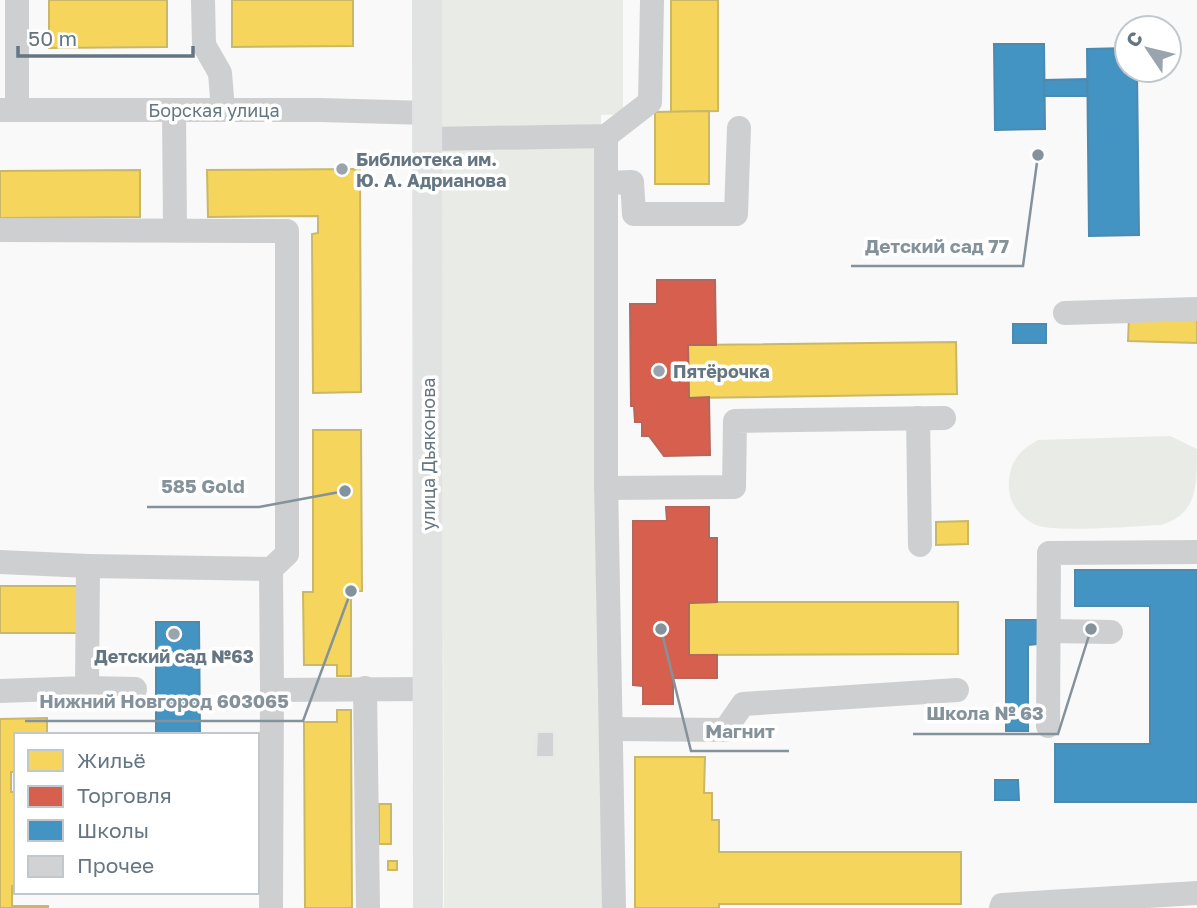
<svg xmlns="http://www.w3.org/2000/svg" width="1197" height="908" viewBox="0 0 1197 908" font-family="'Golos Text',sans-serif">
<style>
.green{fill:#e8ebe6}
.homes{fill:#f6d55c;stroke:#cab868;stroke-width:2}
.shops{fill:#d6604d;stroke:#b4675d;stroke-width:2}
.schools{fill:#4393c3;stroke:#4d8ab0;stroke-width:2}
.building{fill:#d0d2d3;stroke:#e8e8e8;stroke-width:2}
.lines{fill:none;stroke-linecap:round;stroke-linejoin:round}
.minor{stroke:#cecfd0;stroke-width:24}
.major{stroke:#e1e2e2;stroke-width:30}
.poi-dot{fill:#99a4ac;stroke:#fff;stroke-width:2.5}
.labels{text-anchor:middle;dominant-baseline:central;stroke-width:7;stroke-linejoin:round;paint-order:stroke}
.street-label{font-size:18px;fill:#657683;stroke:#fff}
.poi-label{font-size:18px;font-weight:bold;fill:#657683;stroke:#fff;text-anchor:start}
.leader{fill:none;stroke:#84929c;stroke-width:2.5}
.callout-dot{fill:#84929c;stroke:#fff;stroke-width:2.5}
.callout-label{font-size:19px;text-anchor:middle;font-weight:bold;fill:#84929c;stroke:#fff;stroke-width:7;stroke-linejoin:round;paint-order:stroke}
</style>
<rect width="100%" height="100%" fill="#f9f9f9"/>
<g class="green">
<polygon points="441,0 623,0 623,114 601,115 602,908 444,908"/>
<path d="M1170,436L1197,449C1197,488 1197,514 1161,525C1136,526 1057,533 1036,525C1019,517 1007,501 1009,482C1010,461 1020,450 1038,440Z"/>
</g>
<g class="homes">
<polygon points="49,0 167,0 167,47 49,48"/>
<polygon points="232,0 353,0 353,46 232,47"/>
<polygon points="671,0 718,0 718,111 671,112"/>
<polygon points="709,111 709,184 655,184 655,112"/>
<polygon points="360,169 361,392 313,393 312,234 318,233 318,216 208,217 207,170"/>
<polygon points="140,170 140,217 0,218 0,171"/>
<polygon points="1129,317 1197,319 1197,343 1128,341"/>
<polygon points="956,342 957,394 689,398 688,345"/>
<polygon points="313,430 361,430 362,591 351,591 351,676 337,676 337,665 304,665 303,592 313,592"/>
<polygon points="968,521 968,544 936,545 936,522"/>
<rect x="0" y="586" width="82" height="47"/>
<polygon points="717,602 958,602 958,654 689,655 689,603"/>
<polygon points="337,710 351,710 352,908 305,908 304,722 337,722"/>
<polygon points="47,718 47,735 16,735 16,772 11,772 11,792 16,792 16,886 12,886 12,906 48,906 48,908 0,908 0,719"/>
<polygon points="635,757 705,757 704,793 712,793 712,820 719,820 719,852 961,852 961,904 719,904 719,908 635,908"/>
<rect x="379" y="804" width="12" height="40"/>
<rect x="388" y="861" width="9" height="9"/>
</g>
<g class="shops">
<polygon points="657,280 715,280 716,345 688,345 689,398 709,397 710,455 664,456 649,436 642,436 642,422 635,422 634,406 631,406 630,304 657,304"/>
<polygon points="666,507 709,507 709,538 717,538 717,602 689,603 689,655 717,655 717,678 673,678 673,704 643,704 643,686 633,685 633,521 667,521"/>
</g>
<g class="schools">
<polygon points="994,44 1044,44 1045,129 995,130"/>
<polygon points="1127,48 1127,70 1137,70 1139,235 1089,236 1087,49"/>
<polygon points="1087,79 1087,96 1044,96 1044,80"/>
<rect x="1013" y="324" width="33" height="19"/>
<polygon points="1075,570 1197,570 1197,802 1055,802 1055,744 1150,744 1150,606 1075,606"/>
<polygon points="1006,620 1037,620 1037,644 1028,645 1028,731 1006,731"/>
<polygon points="156,622 199,622 200,735 156,735"/>
<polygon points="995,780 1018,780 1019,800 995,800"/>
</g>
<polygon class="building" points="537,732 554,732 554,757 536,757"/>
<g class="lines">
<g class="minor">
<polyline points="17,0 17,110"/>
<polyline points="203,0 204,45 220,73 223,110"/>
<polyline points="0,110 320,110 428,113"/>
<polyline points="174,110 175,230"/>
<polyline points="606,136 606,480 614,908"/>
<polyline points="428,139 606,136 650,102 652,0"/>
<polyline points="606,183 632,182 634,214 736,214 739,128"/>
<polyline points="0,230 287,231 287,554 271,569 272,690"/>
<polyline points="1065,313 1197,309"/>
<polyline points="918,418 920,545"/>
<polyline points="606,488 734,487 735,421 944,418"/>
<polyline points="0,562 88,566 87,688 0,691"/>
<polyline points="88,566 271,569"/>
<polyline points="1049,631 1111,632"/>
<polyline points="87,688 135,689"/>
<polyline points="365,688 368,908"/>
<polyline points="1048,726 1049,553 1197,552"/>
<polyline points="612,729 725,730 743,704 957,690"/>
<polyline points="271,908 272,690 428,689"/>
<polyline points="1001,908 1002,905 1197,893"/>
</g>
<polyline class="major" points="427,0 428,908"/>
</g>
<g class="poi-dot">
<circle cx="342" cy="169" r="7"/>
<circle cx="659" cy="371" r="7"/>
<circle cx="174" cy="634" r="7"/>
</g>
<g class="labels">
<g class="street-label">
<text x="214" y="110">Борская улица</text>
<text transform="translate(428 454) rotate(-90)">улица Дьяконова</text>
</g>
<g class="poi-label">
<text x="356" y="159">Библиотека им.<tspan x="356" dy="21">Ю. А. Адрианова</tspan></text>
<text x="673" y="371">Пятёрочка</text>
<text x="174" y="656" text-anchor="middle">Детский сад №63</text>
</g>
</g>
<path class="leader" d="M1038 155L1023 266H851M345 491L259 507H147M351 591L303 721H25M1091 629L1058 734H913M661 629L691 751H789"/>
<g class="callout-dot">
<circle cx="1038" cy="155" r="7"/>
<circle cx="345" cy="491" r="7"/>
<circle cx="351" cy="591" r="7"/>
<circle cx="1091" cy="629" r="7"/>
<circle cx="661" cy="629" r="7"/>
</g>
<g class="callout-label">
<text x="937" y="253">Детский сад 77</text>
<text x="203" y="493">585 Gold</text>
<text x="164" y="708">Нижний Новгород 603065</text>
<text x="985" y="720">Школа № 63</text>
<text x="740" y="738">Магнит</text>
</g>
<rect x="14" y="733" width="245" height="161" fill="#ffffff" stroke="#c1c8cd" stroke-width="2"/>
<rect x="28" y="750" width="35" height="21" fill="#f6d55c" stroke="#c1c8cd" stroke-width="2"/>
<text x="77" y="768" font-size="21" fill="#657683">Жильё</text>
<rect x="28" y="786" width="35" height="21" fill="#d6604d" stroke="#c1c8cd" stroke-width="2"/>
<text x="77" y="803" font-size="21" fill="#657683">Торговля</text>
<rect x="28" y="820" width="35" height="21" fill="#4393c3" stroke="#c1c8cd" stroke-width="2"/>
<text x="77" y="838" font-size="21" fill="#657683">Школы</text>
<rect x="28" y="856" width="35" height="21" fill="#d0d2d3" stroke="#c1c8cd" stroke-width="2"/>
<text x="77" y="873" font-size="21" fill="#657683">Прочее</text>
<g transform="translate(1148 49) rotate(305)"><circle r="33" fill="#ffffff" stroke="#c1c8cd" stroke-width="2"/>
<path d="M0-5L12 26L0 18L-12 26Z" fill="#99a4ac"/>
<text y="-10" font-size="19" font-weight="bold" text-anchor="middle" fill="#657683">С</text>
</g>
<path d="M18 46v10h175v-10" fill="none" stroke="#657683" stroke-width="3.5"/>
<text x="28" y="46" font-size="21" fill="#657683" stroke="#ffffff" stroke-width="5" paint-order="stroke">50 m</text>
</svg>
